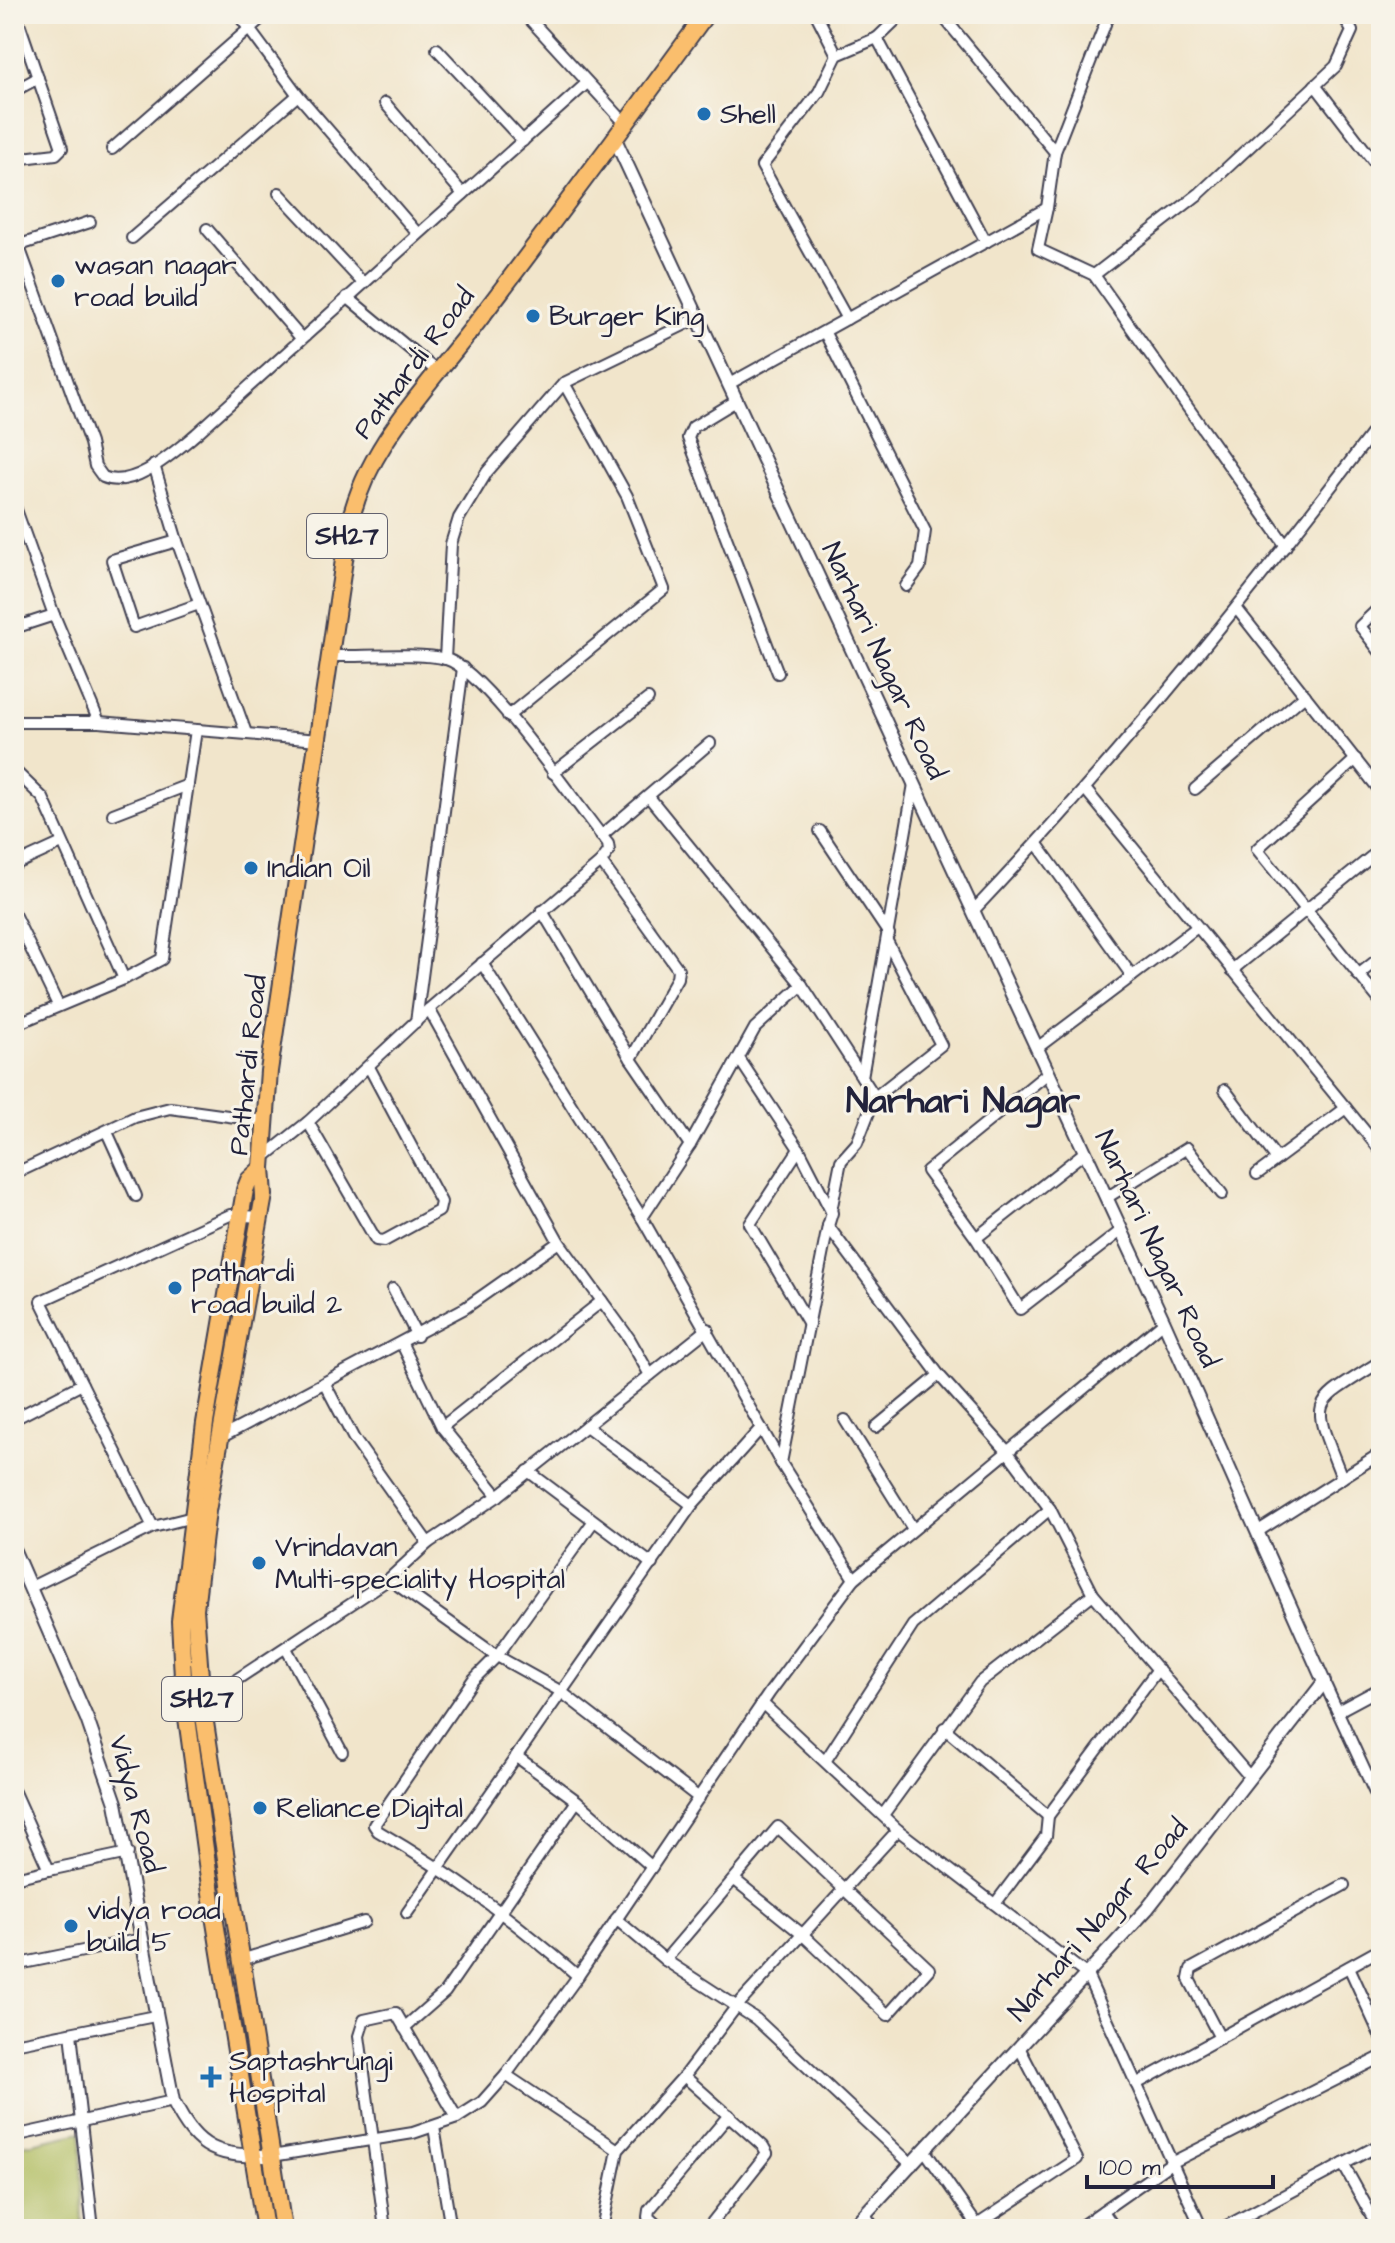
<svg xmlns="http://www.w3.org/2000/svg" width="1395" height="2243" viewBox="0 0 1395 2243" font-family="'Architects Daughter',sans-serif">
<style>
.green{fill:#afbc5f;stroke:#686f4d;stroke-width:2}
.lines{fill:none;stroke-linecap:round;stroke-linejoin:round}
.minor-casing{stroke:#413f51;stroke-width:14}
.tertiary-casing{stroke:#413f51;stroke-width:16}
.primary-casing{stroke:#413f51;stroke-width:20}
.minor{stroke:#fff;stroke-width:10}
.tertiary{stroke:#fff;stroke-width:12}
.primary{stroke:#fabe6d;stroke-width:16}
.poi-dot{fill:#1f6fb2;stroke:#f7f3e8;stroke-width:3}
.labels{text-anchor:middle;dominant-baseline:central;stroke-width:6;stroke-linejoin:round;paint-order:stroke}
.shield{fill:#f7f3e8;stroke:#62616f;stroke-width:2}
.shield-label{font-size:26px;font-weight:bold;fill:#22223b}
.poi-label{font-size:28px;fill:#22223b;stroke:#f7f3e8;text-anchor:start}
.street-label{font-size:28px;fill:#22223b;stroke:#f7f3e8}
.district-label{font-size:36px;font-weight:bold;fill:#22223b;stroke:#f7f3e8}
</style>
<rect width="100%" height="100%" fill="#f7f3e8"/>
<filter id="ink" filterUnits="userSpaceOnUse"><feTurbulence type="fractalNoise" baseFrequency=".0125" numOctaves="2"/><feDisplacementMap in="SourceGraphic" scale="16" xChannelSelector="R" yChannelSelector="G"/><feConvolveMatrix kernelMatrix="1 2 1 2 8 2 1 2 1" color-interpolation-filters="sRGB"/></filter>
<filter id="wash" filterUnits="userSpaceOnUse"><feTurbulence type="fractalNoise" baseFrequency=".006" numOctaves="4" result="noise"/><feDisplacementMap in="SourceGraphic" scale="32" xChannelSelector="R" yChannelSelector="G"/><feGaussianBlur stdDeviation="1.8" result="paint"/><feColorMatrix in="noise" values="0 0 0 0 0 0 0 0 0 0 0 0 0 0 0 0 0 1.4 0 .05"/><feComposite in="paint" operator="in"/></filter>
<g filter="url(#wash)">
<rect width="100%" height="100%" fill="#f1e5cb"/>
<polygon class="green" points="81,2132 82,2229 14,2229 14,2147"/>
</g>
<g filter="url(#ink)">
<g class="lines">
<g class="minor-casing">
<g id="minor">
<polyline points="238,14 298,95 418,234"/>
<polyline points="525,14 626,124"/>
<polyline points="816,14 837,55"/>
<polyline points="941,14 1055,152 1047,208"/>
<polyline points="877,38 986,242"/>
<polyline points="437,49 523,141"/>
<polyline points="1315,85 1381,171"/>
<polyline points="14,91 38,78"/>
<polyline points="385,103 463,194"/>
<polyline points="112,149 266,14"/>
<polyline points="1055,152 1109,14"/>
<polyline points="14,159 56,154 62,148 16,14"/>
<polyline points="279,193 363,283"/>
<polyline points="207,229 301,338"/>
<path d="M14,233L90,443L95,466L103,477C133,490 174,452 196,434L587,83"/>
<polyline points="132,238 298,95"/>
<polyline points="20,245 90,222"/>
<polyline points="1094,275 1200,193 1336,66 1352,31 1342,14"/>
<polyline points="347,297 439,373"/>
<polyline points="847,319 762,166 819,92 837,55 877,38 902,14"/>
<polyline points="825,333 925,531 920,567 906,586"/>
<polyline points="729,384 1047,208 1038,249 1094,275 1286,546"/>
<polyline points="736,401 693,427 688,438 778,673"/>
<polyline points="154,465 177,541 246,733"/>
<polyline points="14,504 54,615 99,722"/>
<polyline points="177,541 112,560 134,627 199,604"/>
<polyline points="1381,606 1360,626 1381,653"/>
<polyline points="1237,609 1381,792"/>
<polyline points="14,628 54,615"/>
<polyline points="445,659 451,544 459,518 487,472 564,383 698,318"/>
<polyline points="508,716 664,589 627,496 564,383"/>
<polyline points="14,722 99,722 319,740"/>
<polyline points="1356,759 1257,849 1381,1002"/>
<polyline points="14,770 43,798 124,979"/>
<polyline points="553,773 648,699"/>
<polyline points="1371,779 1381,772"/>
<polyline points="1085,789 1381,1151"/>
<polyline points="1195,789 1305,695"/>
<polyline points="649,797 802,985 875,1097"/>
<polyline points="113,814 188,785"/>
<polyline points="820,831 889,934"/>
<polyline points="601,836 710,743"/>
<polyline points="1037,844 1132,976"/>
<polyline points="601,862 678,969 677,978 631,1059"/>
<polyline points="14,865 62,843"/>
<polyline points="542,911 631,1059 690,1145"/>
<path d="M973,911C1119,757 1253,591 1381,421"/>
<polyline points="14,914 58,1005"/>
<polyline points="482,963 642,1218 781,1463 854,1579"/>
<polyline points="1232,970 1381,849"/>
<polyline points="1358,975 1381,957"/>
<polyline points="429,1009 559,1242 629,1338 650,1375"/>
<polyline points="416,1022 463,668"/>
<polyline points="14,1025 124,979 162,959 196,730"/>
<polyline points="1037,1048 1196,928"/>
<polyline points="740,1060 799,1149 832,1213 828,1226 939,1375 1007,1451 1050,1509 1093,1594 1249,1776"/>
<polyline points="1048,1073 927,1171 976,1238 1020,1309 1122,1230"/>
<polyline points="862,1077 914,784"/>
<polyline points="1225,1090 1277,1159"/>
<polyline points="308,1122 376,1240 384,1241 439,1211 441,1202 369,1067"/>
<polyline points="107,1132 136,1196"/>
<polyline points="799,1149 750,1224 809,1324"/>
<path d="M263,1158L308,1122L429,1009L601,862L609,851L608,844C578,807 485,670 446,659C422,652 357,657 329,656"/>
<polyline points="14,1174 135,1117 170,1108 265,1121"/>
<polyline points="1257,1174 1346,1108"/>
<polyline points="1106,1198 1187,1148 1222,1194"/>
<polyline points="831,1211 841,1161 857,1143 875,1097 941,1045 887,941"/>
<polyline points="642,1218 690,1145 755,1028 802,985"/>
<polyline points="976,1238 1085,1152"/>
<polyline points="393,1289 417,1336"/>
<polyline points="402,1344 442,1427 498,1496"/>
<polyline points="325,1384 354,1439 428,1543"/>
<polyline points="14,1419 82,1384"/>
<polyline points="845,1420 913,1529"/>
<polyline points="586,1426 692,1505"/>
<polyline points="442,1427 602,1301"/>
<polyline points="876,1427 939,1375"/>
<polyline points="218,1439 465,1308 559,1242"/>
<polyline points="781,1463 828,1226"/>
<polyline points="528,1471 652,1564"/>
<path d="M1342,1478C1310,1396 1308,1408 1381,1361"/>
<polyline points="153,1527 41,1301 230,1215 260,1217"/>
<polyline points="1260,1530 1381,1453"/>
<polyline points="389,1579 497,1656 560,1691 699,1798"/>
<polyline points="31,1587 153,1527 197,1516"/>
<polyline points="286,1648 342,1752"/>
<polyline points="1324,1682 1381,1806"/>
<polyline points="762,1703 898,1830 1087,1975 1202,2229"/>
<polyline points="198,1705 389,1579 428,1543 498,1496 708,1329"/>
<polyline points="1338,1711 1381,1688"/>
<polyline points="944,1728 1048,1816 1158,1669"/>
<polyline points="516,1756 577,1801 652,1867"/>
<polyline points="826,1760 913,1625 1050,1509"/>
<polyline points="14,1792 49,1870 128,1853"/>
<polyline points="883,1815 980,1682 1093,1594"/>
<polyline points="14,1878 49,1870"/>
<polyline points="995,1904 1046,1836 1048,1816"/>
<polyline points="407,1913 692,1505 761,1428"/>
<polyline points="616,1919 665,1960 756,2019 912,2165"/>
<polyline points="241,1960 364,1922"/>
<polyline points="665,1960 778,1827 929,1969 888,2015 802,1934 735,1880"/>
<polyline points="14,1965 142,1939"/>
<polyline points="1349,1967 1381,2037"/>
<path d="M578,1976C512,1919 454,1875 378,1831L374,1825L473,1680L497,1656L593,1522"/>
<polyline points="404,2028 445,1992 577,1801"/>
<polyline points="71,2033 93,2229"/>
<polyline points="1220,2038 1189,1979 1191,1969 1344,1885"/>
<polyline points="14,2044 155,2016"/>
<polyline points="506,2075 618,2150"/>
<polyline points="684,2076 763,2146 767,2153 707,2229"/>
<polyline points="1136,2084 1381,1949"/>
<polyline points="434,2127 451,2229"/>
<polyline points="14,2136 173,2101"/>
<polyline points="925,2151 977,2225 1077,2159 1020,2049"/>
<polyline points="272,2156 413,2133 457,2118 482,2102 506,2075 578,1976 770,1692 854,1579 1164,1322"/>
<polyline points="1343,2164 1379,2229"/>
<polyline points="1103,2211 1115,2229"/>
<polyline points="865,2215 875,2229"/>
<polyline points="385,2229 359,2036 364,2020 396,2013 457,2118"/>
<polyline points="602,2229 618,2150 684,2076 736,2007 898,1830"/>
<polyline points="661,2229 648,2217 649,2210 729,2115"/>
<polyline points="1077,2229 1171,2163 1381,2057"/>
<polyline points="1221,2229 1381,2144"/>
</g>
</g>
<g class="tertiary-casing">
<g id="tertiary">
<polyline points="615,139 1164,1322 1324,1682 1147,1909 851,2229"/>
<path d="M14,1551L87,1719L116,1803L173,2101C198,2152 218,2156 272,2156"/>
</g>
</g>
<g class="primary-casing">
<g id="primary">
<polyline points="262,1168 249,1180 245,1190 205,1423 180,1621 184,1696 215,1922 265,2229"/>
<path d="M283,2229L202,1703L195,1609L207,1511L264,1195L262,1168L269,1071L349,526C367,443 431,384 481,317C557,217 632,116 706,14"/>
</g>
</g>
<use href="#minor" class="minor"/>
<use href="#tertiary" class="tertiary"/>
<use href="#primary" class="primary"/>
</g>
</g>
<g class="poi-dot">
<circle cx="704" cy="114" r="8"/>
<circle cx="58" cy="281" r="8"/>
<circle cx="533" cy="316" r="8"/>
<circle cx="251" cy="868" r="8"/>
<circle cx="175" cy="1288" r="8"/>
<circle cx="259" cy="1563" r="8"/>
<circle cx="260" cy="1808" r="8"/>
<circle cx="71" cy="1926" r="8"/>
<path d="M207 2065h8v8h8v8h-8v8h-8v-8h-8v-8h8z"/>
</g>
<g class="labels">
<g class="shield">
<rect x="307" y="514" width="80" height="44" rx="6"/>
<rect x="162" y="1677" width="80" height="44" rx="6"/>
</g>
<g class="shield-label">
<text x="347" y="536">SH27</text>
<text x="202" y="1699">SH27</text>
</g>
<g class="poi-label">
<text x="720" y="114">Shell</text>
<text x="74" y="265">wasan nagar<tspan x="74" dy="32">road build</tspan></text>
<text x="549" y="316">Burger King</text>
<text x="267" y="868">Indian Oil</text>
<text x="191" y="1272">pathardi<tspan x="191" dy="32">road build 2</tspan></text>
<text x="275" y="1547">Vrindavan<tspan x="275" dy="32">Multi-speciality Hospital</tspan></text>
<text x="276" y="1808">Reliance Digital</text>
<text x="87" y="1910">vidya road<tspan x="87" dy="32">build 5</tspan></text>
<text x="229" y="2061">Saptashrungi<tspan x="229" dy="32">Hospital</tspan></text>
</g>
<g class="street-label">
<text transform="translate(414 363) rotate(-53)">Pathardi Road</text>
<text transform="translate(884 661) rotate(65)">Narhari Nagar Road</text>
<text transform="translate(248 1065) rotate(-84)">Pathardi Road</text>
<text transform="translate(1157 1249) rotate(65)">Narhari Nagar Road</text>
<text transform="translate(136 1804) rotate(75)">Vidya Road</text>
<text transform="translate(1098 1920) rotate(-49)">Narhari Nagar Road</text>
</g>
<g class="district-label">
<text x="963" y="1101">Narhari Nagar</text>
</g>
</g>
<rect width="1395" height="2243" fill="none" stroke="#f7f3e8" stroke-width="48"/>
<path d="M1087 2175v12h186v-12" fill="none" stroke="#22223b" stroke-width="4"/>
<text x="1099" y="2175" font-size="24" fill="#22223b" stroke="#f7f3e8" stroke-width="6" paint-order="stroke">100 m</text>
</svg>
